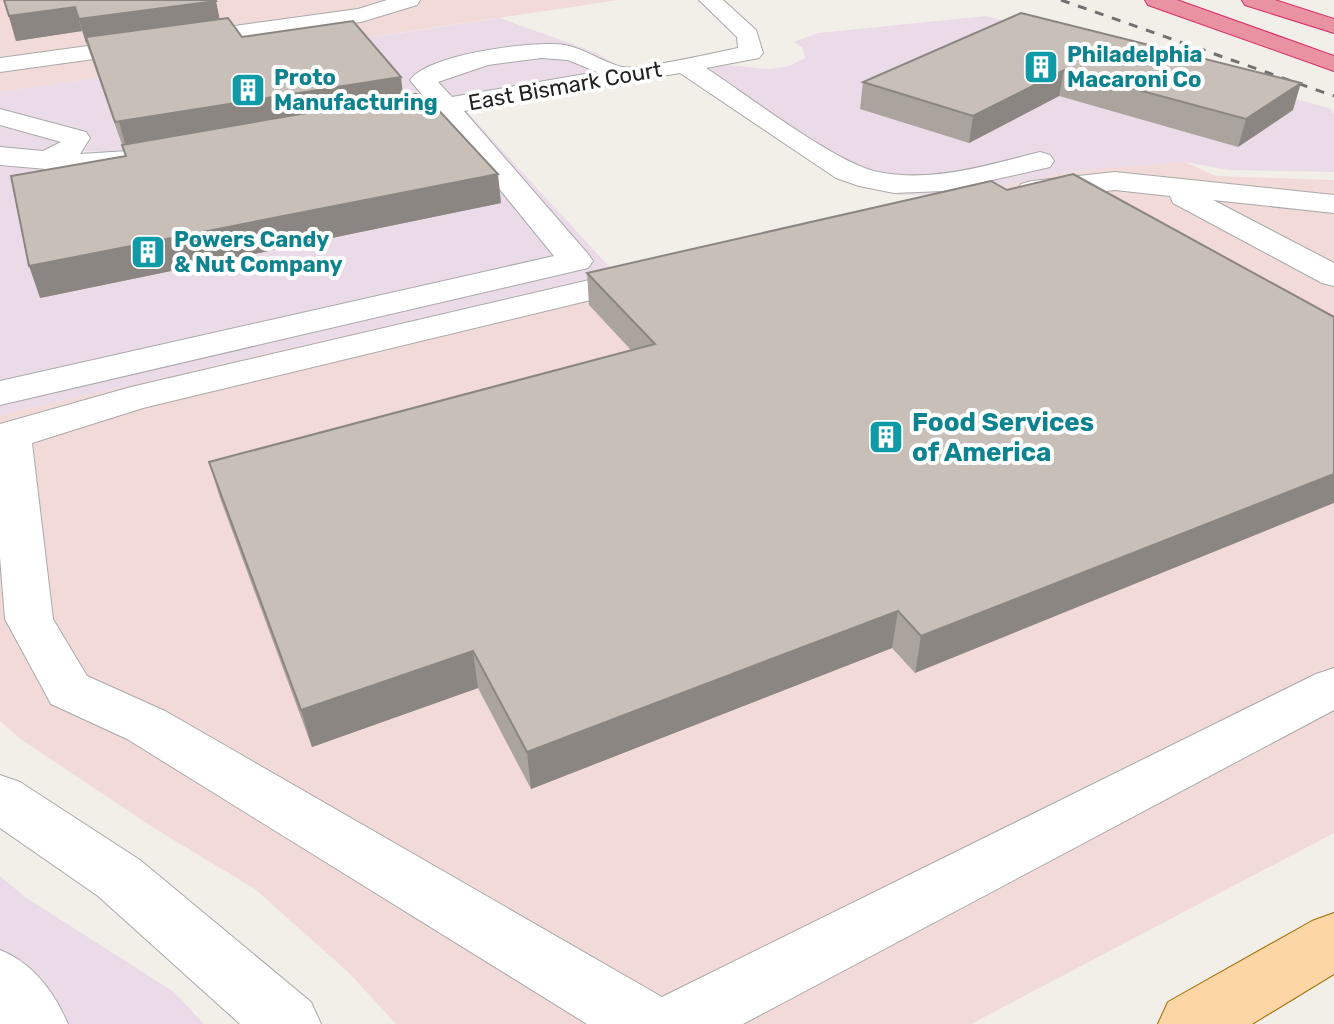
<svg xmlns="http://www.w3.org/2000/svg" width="1334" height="1024" viewBox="0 0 1334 1024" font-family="Rubik,sans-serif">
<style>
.commercial{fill:#f2dad9}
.industrial{fill:#ebdbe8}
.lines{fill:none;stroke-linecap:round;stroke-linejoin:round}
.minor-casing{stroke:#a9a9a9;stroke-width:2}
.major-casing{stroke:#a06b00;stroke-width:2}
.highway-casing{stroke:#dc2a67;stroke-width:2}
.minor{fill:#fff;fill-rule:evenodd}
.major{fill:#fcd6a4;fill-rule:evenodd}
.highway{fill:#e892a2;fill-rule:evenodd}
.rail{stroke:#707070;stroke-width:3;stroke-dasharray:9 9;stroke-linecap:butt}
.wall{fill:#aba49e}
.shaded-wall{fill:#8b8681}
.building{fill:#c7bfb8;stroke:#8b8681;stroke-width:2}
.labels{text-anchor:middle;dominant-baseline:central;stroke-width:8;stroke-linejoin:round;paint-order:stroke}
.far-culture-label{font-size:22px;font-weight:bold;fill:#0d838f;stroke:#fff;text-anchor:start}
.far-street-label{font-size:22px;fill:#222;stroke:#fff}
.culture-label{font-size:26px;font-weight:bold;fill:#0d838f;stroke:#fff;text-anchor:start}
</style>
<rect width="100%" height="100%" fill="#f2efe9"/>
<g class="commercial">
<polygon points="0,0 619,0 0,92"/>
<polygon points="1185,162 1216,176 1334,180 1334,833 971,1024 396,1024 349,973 255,889 157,830 22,740 0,721 0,415 1016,180 1119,166"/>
</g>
<g class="industrial">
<polygon points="986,16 1329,108 1334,113 1334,172 1229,170 1185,162 1077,171 953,195 899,195 838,178 685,73 728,65 767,69 789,66 805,58 802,47 794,42 818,33"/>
<polygon points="500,18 597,53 623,69 125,153 0,148 0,92"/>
<polygon points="466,111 615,273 0,415 0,164 149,168"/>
<polygon points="0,876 25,897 174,992 204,1024 0,1024"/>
</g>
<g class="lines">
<g class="minor-casing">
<g id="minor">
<polygon points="387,0 420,0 417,5 361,22 0,72 0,58 358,9"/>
<path d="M699,0H723L756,30L763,53L759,58L706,68C746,94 837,164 878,172C932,183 988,165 1040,152L1050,155L1054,161L1050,167L943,191L894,193L859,186L836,178L680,73L464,111L588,254L593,261L588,268L0,405V381L554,256L439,115L416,116L412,110L416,104L428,102L410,80C428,54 534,40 565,45C586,49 602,62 622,67C637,71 718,52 738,48L737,37ZM541,58L568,60L597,72L452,97L438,82L488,65Z"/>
<polygon points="0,109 86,132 90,138 80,154 145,150 155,153 159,159 155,165 145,168 81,172 0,165 0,147 43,151 61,142 0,125"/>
<polygon points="1115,172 1334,195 1334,213 1213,200 1334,263 1334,286 1322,283 1173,203 1170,196 1115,190 1032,199 1021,196 1017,190 1021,184 1032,181"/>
<polygon points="645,267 657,270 662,277 657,284 143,408 32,443 53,619 87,676 165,711 662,997 1316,674 1334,668 1334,710 743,1024 587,1024 127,739 51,704 5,619 0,557 0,424 131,387"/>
<polygon points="0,775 20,782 140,860 311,1002 321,1024 240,1024 98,896 0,828"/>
<path d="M0,950C33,963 54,992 68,1024H0Z"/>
</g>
</g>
<g class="major-casing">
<polygon id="major" points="1334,913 1334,974 1252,1024 1158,1024 1168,1002 1312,921"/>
</g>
<g class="highway-casing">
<g id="highway">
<polygon points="1145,0 1177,0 1334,56 1334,71 1148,5"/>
<polygon points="1242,0 1275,0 1334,19 1334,33 1245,5"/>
</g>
</g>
<use href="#minor" class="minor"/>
<use href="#major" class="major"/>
<use href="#highway" class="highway"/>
<polyline class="rail" points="1061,0 1334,96"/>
</g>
<g class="wall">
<polygon points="4,0 220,19 242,37 404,97 501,203 40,298 126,156 82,31 16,41"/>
<polygon points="1021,13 1293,110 1238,147 1059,96 969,143 860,109 863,82"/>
<polygon points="1007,190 915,673 892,648 531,789 478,688 312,747 220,498 209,462 631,350 589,305 587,273"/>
</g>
<g class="shaded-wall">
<polygon points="216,1 221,25 86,43 79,19"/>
<polygon points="75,7 82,31 16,41 9,16"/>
<polygon points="1064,70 1059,96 969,143 973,116"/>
<polygon points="401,77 404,103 127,150 119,122"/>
<polygon points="1301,83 1293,110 1238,147 1246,119"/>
<polygon points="498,174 501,203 40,298 29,266"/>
<polygon points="1334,474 1334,503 915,673 921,636"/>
<polygon points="898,611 892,648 531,789 527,752"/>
<polygon points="473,651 478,688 312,747 301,710"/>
</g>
<g class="building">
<polygon points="4,0 215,0 216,1 79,19 75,7 9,16"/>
<polygon points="1021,13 1301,83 1246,119 1064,70 973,116 863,82"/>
<polygon points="228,18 242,37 353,21 401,77 115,122 86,37"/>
<polygon points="416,94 425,105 433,104 498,174 29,266 11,176 126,156 122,145"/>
<polygon points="1073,174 1334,317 1334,474 921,636 898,611 527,752 473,651 301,710 209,462 655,344 587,273 991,181 1007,190"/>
</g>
<defs>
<g id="building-square" transform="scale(1.8)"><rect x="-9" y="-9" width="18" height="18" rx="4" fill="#0f9aa8" stroke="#fff"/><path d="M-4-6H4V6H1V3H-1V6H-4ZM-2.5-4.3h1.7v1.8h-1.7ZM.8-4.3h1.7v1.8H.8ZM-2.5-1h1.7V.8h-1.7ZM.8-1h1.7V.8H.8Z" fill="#fff"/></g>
</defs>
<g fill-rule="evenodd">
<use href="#building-square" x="1041" y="67"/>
<use href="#building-square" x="248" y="90"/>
<use href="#building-square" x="148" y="252"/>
<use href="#building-square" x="886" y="437"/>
</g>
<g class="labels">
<g class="far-culture-label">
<text x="1067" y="54">Philadelphia<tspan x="1067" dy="25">Macaroni Co</tspan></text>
<text x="274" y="77">Proto<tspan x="274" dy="25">Manufacturing</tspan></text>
<text x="174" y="239">Powers Candy<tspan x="174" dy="25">&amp; Nut Company</tspan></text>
</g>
<g class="far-street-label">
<text transform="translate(565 86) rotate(-10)">East Bismark Court</text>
</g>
<g class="culture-label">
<text x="912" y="422">Food Services<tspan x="912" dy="30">of America</tspan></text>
</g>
</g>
</svg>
